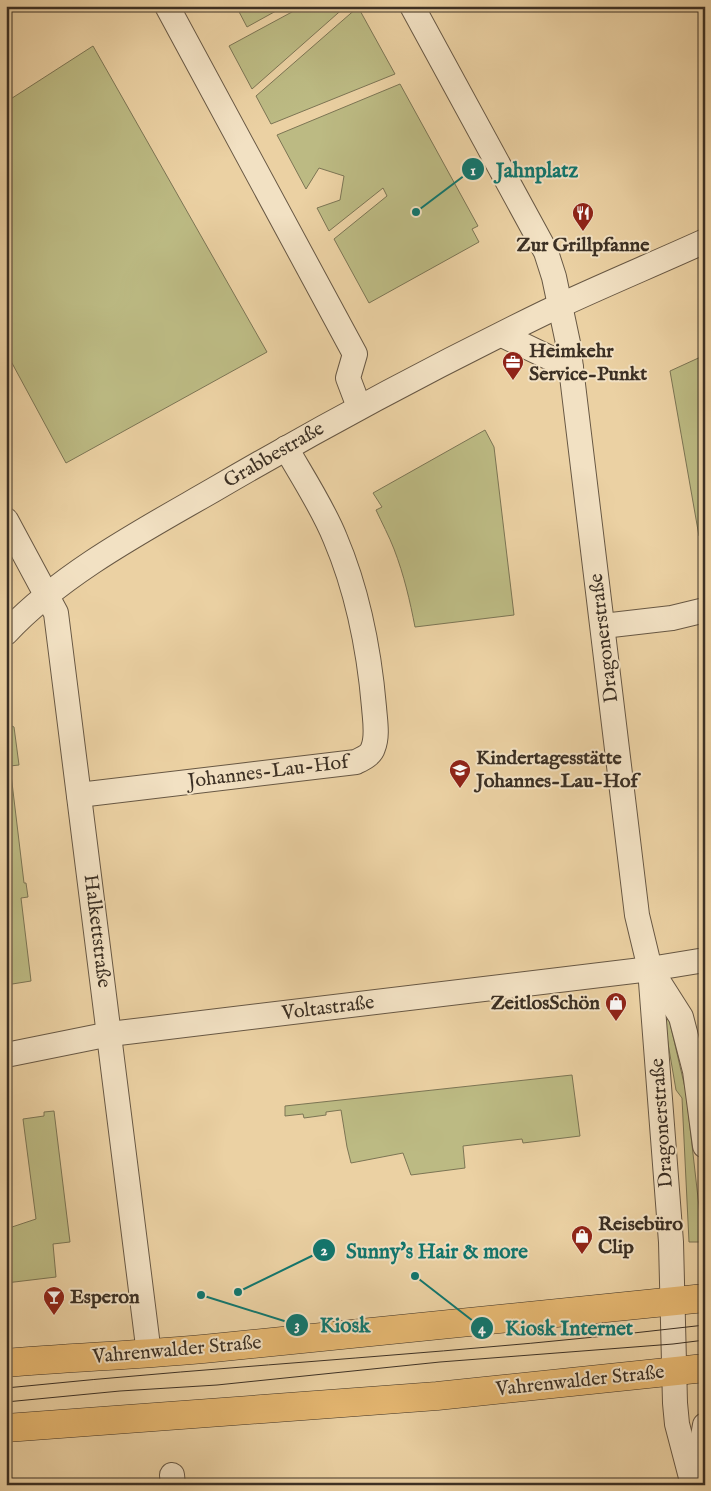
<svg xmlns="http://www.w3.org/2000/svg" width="711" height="1491" viewBox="0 0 711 1491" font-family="'IM FELL English',serif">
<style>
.green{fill:#bcba83;stroke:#7c7554}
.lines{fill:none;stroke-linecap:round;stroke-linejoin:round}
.minor-casing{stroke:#685844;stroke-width:26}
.major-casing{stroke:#3c3024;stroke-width:29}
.minor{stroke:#f2e1c3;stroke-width:24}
.major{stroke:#e6b872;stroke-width:28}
.tram{stroke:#3c3024;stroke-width:1}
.labels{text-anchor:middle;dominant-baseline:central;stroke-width:4;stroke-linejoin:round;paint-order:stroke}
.poi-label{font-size:20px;font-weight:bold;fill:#3c3024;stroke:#f2e1c3;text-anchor:start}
.street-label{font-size:20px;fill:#3c3024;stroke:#f2e1c3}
.leader{fill:none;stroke:#0f766e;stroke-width:2}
.callout-dot{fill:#0f766e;stroke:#f2e1c3;stroke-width:2}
.mark-label{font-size:15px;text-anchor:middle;font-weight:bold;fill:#fff}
.callout-label{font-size:21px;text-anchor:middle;font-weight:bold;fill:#0f766e;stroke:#f2e1c3;stroke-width:4;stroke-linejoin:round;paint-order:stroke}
</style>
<rect width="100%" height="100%" fill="#ebd1a3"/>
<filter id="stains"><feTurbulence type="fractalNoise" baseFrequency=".004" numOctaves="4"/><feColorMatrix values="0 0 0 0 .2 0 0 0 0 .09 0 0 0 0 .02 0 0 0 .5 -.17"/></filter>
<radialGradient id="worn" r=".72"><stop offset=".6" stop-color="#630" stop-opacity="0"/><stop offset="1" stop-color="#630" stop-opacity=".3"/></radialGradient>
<g class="green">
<polygon points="236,6 285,6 247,27"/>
<polygon points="303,6 346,6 252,89 229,46"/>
<polygon points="358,7 395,74 271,124 256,96"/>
<polygon points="93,46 267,352 66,463 6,352 6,102"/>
<polygon points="400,84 478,226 472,229 479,242 369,303 334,239 387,196 383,188 329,231 317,208 340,200 344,176 319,168 306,189 277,135"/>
<polygon points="705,355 705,534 699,536 670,371"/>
<path d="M485,430L494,447L514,615L415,627C410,601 404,575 394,549C389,536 382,523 376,510L382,507L373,493Z"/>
<polygon points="6,723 14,727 19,765 10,766 24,883 26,883 28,897 21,898 31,981 6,985"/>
<polygon points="669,1019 686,1092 703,1242 689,1242 682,1098 676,1090 664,1020"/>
<polygon points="572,1075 580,1136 523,1143 522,1139 463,1146 465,1168 411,1175 403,1153 351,1163 347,1147 341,1110 326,1112 326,1115 304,1118 303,1114 285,1116 285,1106"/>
<polygon points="54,1111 70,1242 53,1244 56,1277 6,1283 6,1229 36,1219 23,1119 44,1116 44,1112"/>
</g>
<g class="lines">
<g class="minor-casing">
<g id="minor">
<polyline points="167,6 355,354 348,378 359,407"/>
<polyline points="412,6 546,252 554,277 568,343 637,915 650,969 671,1242 675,1403 677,1424 693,1485"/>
<polyline points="502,335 571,368"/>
<polyline points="6,520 56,613 149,1354"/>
<polyline points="603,626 672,618 705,610"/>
<path d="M6,633C62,573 144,530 215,489C323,426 433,367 546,312C599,287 652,265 705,241"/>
<path d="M79,795L356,762C362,759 371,755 373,748C378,736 375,721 374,707C369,649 358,592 335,538C323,508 302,476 286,448"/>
<polyline points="653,973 681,1017 695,1071 705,1146"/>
<polyline points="6,1055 110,1034 650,969 705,960"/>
<polyline points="172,1475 173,1485"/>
<polyline points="695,1481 705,1425"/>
</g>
</g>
<g class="major-casing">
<g id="major">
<path d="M6,1363C75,1357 144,1355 213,1348L705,1298"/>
<polyline points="6,1428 437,1396 705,1368"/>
</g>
</g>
<use href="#minor" class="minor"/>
<use href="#major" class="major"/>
<g class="tram">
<path d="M6,1388C239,1364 473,1353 705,1325"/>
<polyline points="6,1402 120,1391 217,1385 440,1362 673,1344 705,1340"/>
</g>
</g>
<defs>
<g id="restaurant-pin" transform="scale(1.125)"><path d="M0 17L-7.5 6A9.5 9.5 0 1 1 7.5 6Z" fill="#8f2418" stroke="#f2e1c3"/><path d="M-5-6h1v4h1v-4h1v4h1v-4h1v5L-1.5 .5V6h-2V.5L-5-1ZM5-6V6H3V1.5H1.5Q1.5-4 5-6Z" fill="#fff"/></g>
<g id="office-pin" transform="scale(1.125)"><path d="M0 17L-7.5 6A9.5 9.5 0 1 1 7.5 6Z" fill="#8f2418" stroke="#f2e1c3"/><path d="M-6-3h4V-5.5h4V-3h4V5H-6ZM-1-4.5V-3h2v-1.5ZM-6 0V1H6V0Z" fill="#fff"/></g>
<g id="school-pin" transform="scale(1.125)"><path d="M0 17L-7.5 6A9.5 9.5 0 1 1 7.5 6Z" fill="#8f2418" stroke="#f2e1c3"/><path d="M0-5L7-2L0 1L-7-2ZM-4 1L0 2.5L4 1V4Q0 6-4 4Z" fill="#fff"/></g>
<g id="shop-pin" transform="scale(1.125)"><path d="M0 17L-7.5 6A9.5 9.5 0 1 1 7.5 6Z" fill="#8f2418" stroke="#f2e1c3"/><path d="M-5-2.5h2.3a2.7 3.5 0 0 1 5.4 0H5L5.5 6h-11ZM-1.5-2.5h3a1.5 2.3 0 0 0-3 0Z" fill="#fff"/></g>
<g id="bar-pin" transform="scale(1.125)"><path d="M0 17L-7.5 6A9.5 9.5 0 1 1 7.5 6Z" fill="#8f2418" stroke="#f2e1c3"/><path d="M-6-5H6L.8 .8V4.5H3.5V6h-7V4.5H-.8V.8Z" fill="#fff"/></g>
</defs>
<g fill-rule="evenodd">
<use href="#restaurant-pin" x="583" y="213"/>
<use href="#office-pin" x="513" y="362"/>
<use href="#school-pin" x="460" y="770"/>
<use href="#shop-pin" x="616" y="1003"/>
<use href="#shop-pin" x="582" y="1236"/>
<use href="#bar-pin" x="54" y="1297"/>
</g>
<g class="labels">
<g class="poi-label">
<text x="583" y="245" text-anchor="middle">Zur Grillpfanne</text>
<text x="529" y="351">Heimkehr<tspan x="529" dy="23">Service-Punkt</tspan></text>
<text x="476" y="758">Kindertagesstätte<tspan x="476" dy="23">Johannes-Lau-Hof</tspan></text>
<text x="600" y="1003" text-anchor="end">ZeitlosSchön</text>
<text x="598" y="1224">Reisebüro<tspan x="598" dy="23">Clip</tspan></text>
<text x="70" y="1297">Esperon</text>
</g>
<g class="street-label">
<text transform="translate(274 455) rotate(-30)">Grabbestraße</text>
<text transform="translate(604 638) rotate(-97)">Dragonerstraße</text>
<text transform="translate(268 772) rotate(-7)">Johannes-Lau-Hof</text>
<text transform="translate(97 931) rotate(83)">Halkettstraße</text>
<text transform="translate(328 1008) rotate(-7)">Voltastraße</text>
<text transform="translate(662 1123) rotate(-94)">Dragonerstraße</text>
<text transform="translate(177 1350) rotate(-5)">Vahrenwalder Straße</text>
<text transform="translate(580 1381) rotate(-6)">Vahrenwalder Straße</text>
</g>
</g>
<path class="leader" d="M416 212L473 169M238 1292L324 1250M201 1295L297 1325M415 1276L482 1328"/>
<g class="callout-dot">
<circle cx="416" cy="212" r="5"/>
<circle cx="238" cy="1292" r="5"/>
<circle cx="201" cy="1295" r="5"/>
<circle cx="415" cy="1276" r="5"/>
<circle cx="473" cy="169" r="12"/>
<circle cx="324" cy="1250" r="12"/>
<circle cx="297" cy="1325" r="12"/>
<circle cx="482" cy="1328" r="12"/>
</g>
<g class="mark-label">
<text x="473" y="175">1</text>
<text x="324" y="1255">2</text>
<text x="297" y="1330">3</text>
<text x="482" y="1333">4</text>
</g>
<g class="callout-label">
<text x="537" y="177">Jahnplatz</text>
<text x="437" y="1258">Sunny's Hair &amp; more</text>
<text x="345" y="1332">Kiosk</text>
<text x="569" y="1335">Kiosk Internet</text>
</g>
<rect width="711" height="1491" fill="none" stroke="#ebd1a3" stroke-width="25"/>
<rect x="8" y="8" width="696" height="1476" fill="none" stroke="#3c3024" stroke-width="2.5"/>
<rect x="12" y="12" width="686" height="1466" fill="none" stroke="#3c3024"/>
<rect width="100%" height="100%" filter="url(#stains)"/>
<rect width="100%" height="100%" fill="url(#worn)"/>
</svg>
